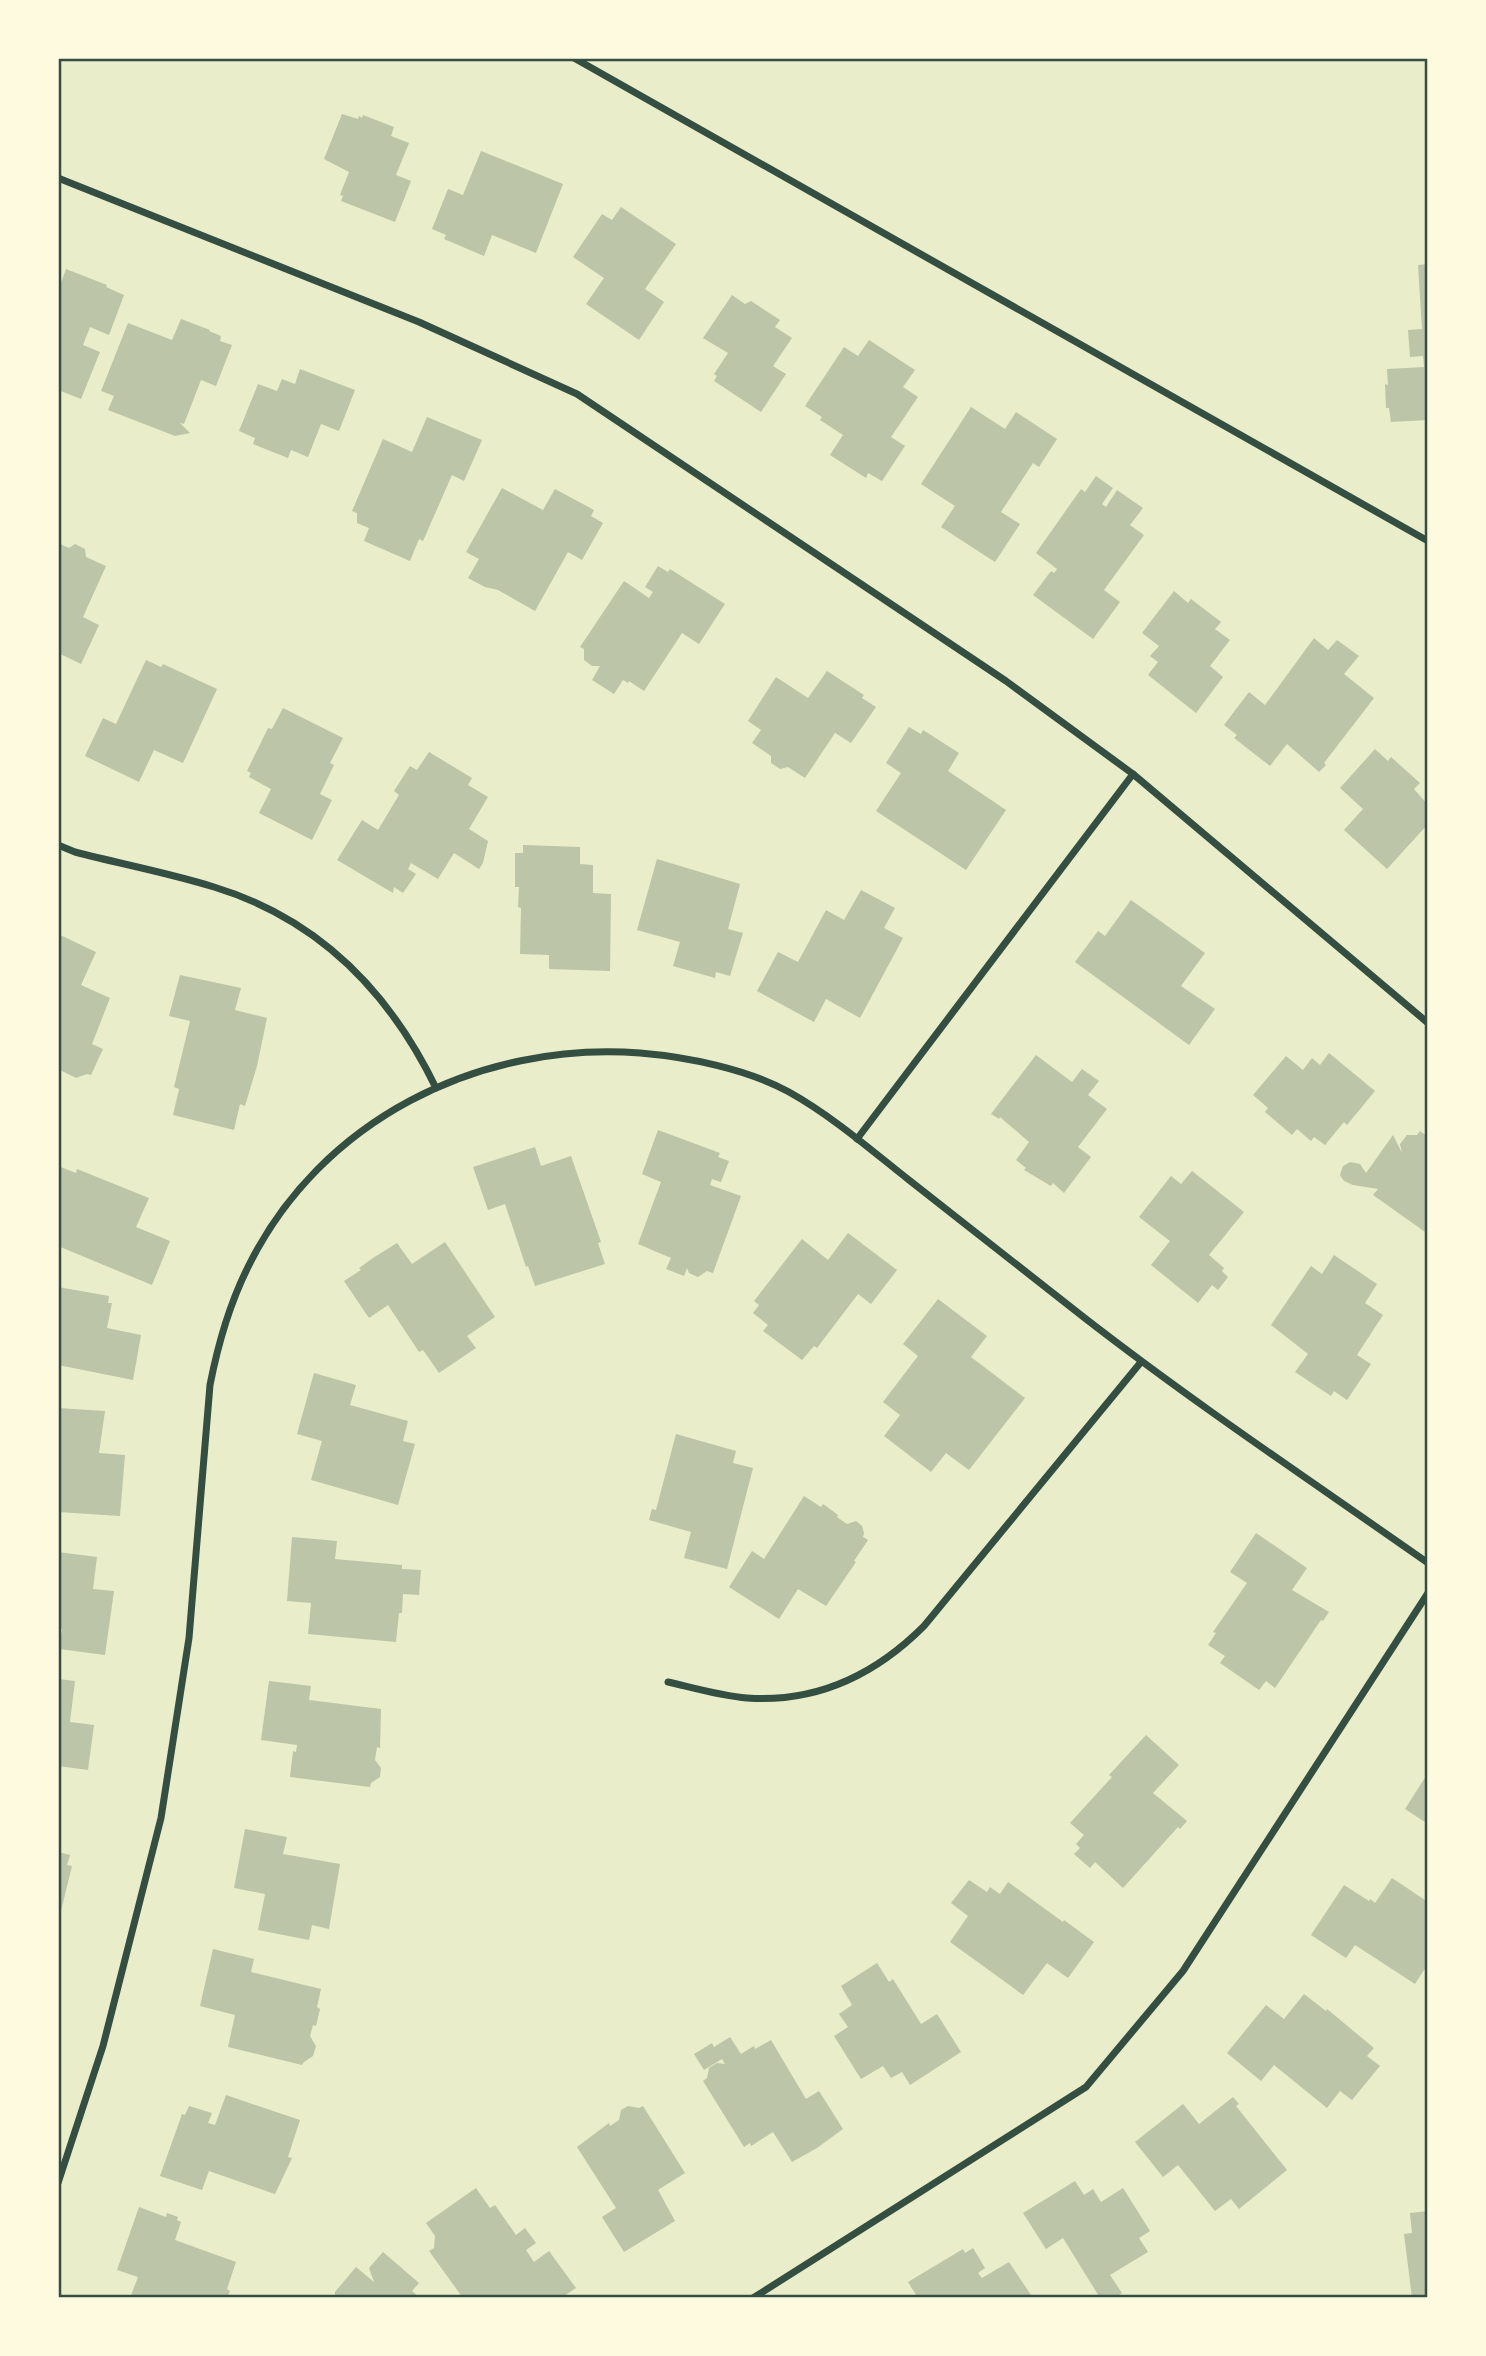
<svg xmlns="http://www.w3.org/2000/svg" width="1486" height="2356" viewBox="0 0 1486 2356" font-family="Georgia,serif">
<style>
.building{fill:#bcc5a7}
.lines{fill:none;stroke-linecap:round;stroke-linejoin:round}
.minor{stroke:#344e41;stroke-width:7}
.neatline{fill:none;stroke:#344e41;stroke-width:2.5}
</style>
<rect width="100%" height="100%" fill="#e9edc9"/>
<g class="building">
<polygon points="342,114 358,119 359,116 362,118 363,115 394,127 391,136 409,143 396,175 411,181 395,222 341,201 343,196 340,195 349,172 324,159"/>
<polygon points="481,151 563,184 536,253 492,235 484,256 444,239 446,235 432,229 448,189 463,195"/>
<polygon points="621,207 676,244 645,289 664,302 639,340 586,304 604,278 573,257 602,214 612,220"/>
<polygon points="1428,264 1428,420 1391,422 1389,408 1386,408 1385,384 1388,385 1387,369 1424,367 1423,356 1410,357 1408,330 1422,329 1418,265"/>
<polygon points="66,269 107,285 106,287 124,295 109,335 90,327 83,345 100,352 81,399 58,390 58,291"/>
<polygon points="732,295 745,304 751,301 780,320 775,327 792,338 773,366 786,374 761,412 714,381 717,376 714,374 728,353 703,338"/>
<polygon points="181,319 210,330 209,331 221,336 220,341 232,345 216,386 201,380 184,424 180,423 190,433 175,436 108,410 114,396 101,391 128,323 172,340"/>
<polygon points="869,340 915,370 903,387 918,397 891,437 905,446 882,481 868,473 866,478 830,455 843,435 820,420 822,417 805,406 844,347 858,356"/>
<polygon points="300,369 355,390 339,431 321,424 308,457 291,450 288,458 253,444 255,438 239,431 258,384 277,391 282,379 295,384"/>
<polygon points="971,407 1005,429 1016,412 1057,439 1039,467 1033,463 1001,512 1020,524 995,562 941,527 955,506 921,484"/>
<polygon points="427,417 482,440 464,481 452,475 423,541 419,539 410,561 364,541 369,528 357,523 357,513 352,511 383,439 412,452"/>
<polygon points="1096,476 1113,488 1102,504 1106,507 1117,490 1143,508 1130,525 1144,535 1104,590 1120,602 1093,639 1033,595 1051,571 1054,573 1057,569 1036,553 1081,489 1085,492"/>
<polygon points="502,488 543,510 555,489 594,510 591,516 603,523 582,560 568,552 535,611 498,590 485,587 468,578 479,559 466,552"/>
<polygon points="58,543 69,548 75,544 85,549 86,557 106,566 83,617 99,625 81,664 58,653"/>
<polygon points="658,566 668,572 670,569 725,604 699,644 682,633 644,691 629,681 628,683 623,680 614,694 592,680 600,666 592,666 584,660 584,649 580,647 624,581 649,598 653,592 645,587"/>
<polygon points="1174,591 1188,603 1191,599 1221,622 1215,629 1230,640 1210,666 1223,677 1196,713 1148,675 1158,662 1150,656 1159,646 1142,633"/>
<polygon points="1314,638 1328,650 1337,640 1359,656 1344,674 1374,698 1324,763 1326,765 1319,772 1287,744 1270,766 1234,738 1237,735 1224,725 1249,692 1265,705"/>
<polygon points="146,660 161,667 163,664 217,689 183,763 154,750 139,782 85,756 103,718 116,724"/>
<polygon points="827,671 864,695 862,698 876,707 851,743 835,733 805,778 788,767 780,769 771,763 771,756 752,743 761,730 748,721 776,677 808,698"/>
<polygon points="283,708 343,738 330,763 334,765 320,794 332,800 312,840 259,813 271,789 249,777 251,773 247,771 268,728 272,729"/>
<polygon points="909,727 921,734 923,730 959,753 948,771 1006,810 966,870 876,811 901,773 886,763"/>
<polygon points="1375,749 1388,761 1391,757 1420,783 1414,789 1428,805 1428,824 1387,869 1344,830 1363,809 1340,788"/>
<polygon points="429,752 472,778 468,785 488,797 469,829 488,841 483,863 479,869 454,853 438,879 411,863 408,869 416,874 403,893 394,887 393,893 337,860 362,820 378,830 399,795 394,791 410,766 417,770"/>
<polygon points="523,845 580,847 580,864 593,865 593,893 611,894 610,971 549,969 549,955 520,954 521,908 518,907 519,887 515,887 515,853 523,853"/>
<polygon points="657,859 740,884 728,929 743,933 730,976 716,972 715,978 673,966 680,942 637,930"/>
<polygon points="861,890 895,908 884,928 903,938 860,1018 826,999 814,1022 757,991 778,952 798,962 826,910 844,920"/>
<polygon points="1131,900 1205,953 1181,986 1215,1009 1189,1045 1075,962 1098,931 1105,936"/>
<polygon points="58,934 96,952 81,985 110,998 92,1044 103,1049 91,1075 87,1074 76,1078 58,1069"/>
<polygon points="180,975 241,988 235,1010 267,1018 257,1066 245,1106 240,1104 234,1130 173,1115 179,1089 174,1087 190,1021 169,1016"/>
<polygon points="1329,1053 1375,1091 1347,1125 1344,1122 1325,1145 1314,1137 1311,1141 1297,1129 1292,1135 1265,1112 1268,1108 1253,1095 1286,1056 1303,1070 1312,1058 1320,1065"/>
<polygon points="1036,1055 1072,1082 1082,1069 1099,1081 1088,1095 1107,1109 1078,1147 1091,1157 1064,1193 1053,1183 1051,1186 1024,1170 1026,1168 1016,1160 1029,1142 1000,1117 999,1119 991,1114"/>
<polygon points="658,1130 720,1153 718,1157 729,1161 721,1182 712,1179 710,1185 741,1196 713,1273 707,1271 698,1277 689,1273 687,1268 684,1276 666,1269 671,1258 638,1244 661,1182 642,1174"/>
<polygon points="1420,1131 1428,1137 1428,1234 1373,1195 1378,1189 1353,1185 1344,1181 1340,1175 1343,1166 1350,1162 1360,1164 1366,1173 1393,1135 1402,1153 1400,1144 1407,1135 1417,1135"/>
<polygon points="535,1147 541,1166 571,1156 601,1242 598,1243 605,1264 535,1286 528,1266 526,1267 505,1204 488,1210 473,1167"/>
<polygon points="58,1166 76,1173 77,1169 149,1198 136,1227 170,1241 152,1285 58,1246"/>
<polygon points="1192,1171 1244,1212 1209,1255 1224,1268 1222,1271 1228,1277 1218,1290 1212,1285 1198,1303 1151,1265 1170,1241 1139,1217 1171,1176 1181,1184"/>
<polygon points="848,1233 897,1270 871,1304 858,1294 817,1348 814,1346 802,1360 763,1331 768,1325 753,1313 759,1305 754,1301 802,1239 828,1260"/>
<polygon points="445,1242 495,1317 467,1336 476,1348 439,1373 423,1350 419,1352 388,1305 369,1318 344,1281 361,1270 359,1268 373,1258 397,1243 412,1264"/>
<polygon points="1334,1255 1377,1284 1365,1303 1383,1315 1357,1355 1371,1364 1347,1400 1334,1391 1331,1396 1295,1372 1308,1354 1271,1325 1311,1266 1322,1274"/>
<polygon points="58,1287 109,1296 108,1303 112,1303 107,1328 141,1335 133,1380 58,1365"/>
<polygon points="938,1299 987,1336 971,1357 1025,1398 969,1470 946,1453 931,1472 884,1436 900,1415 883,1402 918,1356 903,1344"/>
<polygon points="314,1373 356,1385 350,1405 408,1421 403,1441 415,1444 398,1505 311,1480 322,1441 297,1434"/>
<polygon points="58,1408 105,1411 99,1453 125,1455 120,1516 58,1512"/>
<polygon points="676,1434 736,1451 733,1463 753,1468 727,1569 684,1558 691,1532 649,1520 652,1509 656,1510"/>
<polygon points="804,1496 821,1507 823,1504 838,1515 837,1517 847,1524 856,1521 862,1526 864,1533 863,1537 868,1540 854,1561 856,1562 826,1606 798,1589 779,1619 729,1587 752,1551 764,1559"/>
<polygon points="1256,1533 1307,1568 1292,1590 1329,1612 1323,1621 1321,1620 1275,1688 1266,1681 1259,1690 1220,1663 1225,1656 1208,1645 1216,1633 1213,1632 1247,1583 1230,1572"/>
<polygon points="292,1537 337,1541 335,1559 402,1565 402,1569 421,1570 419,1595 403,1594 402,1613 399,1613 396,1642 308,1634 311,1603 287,1601"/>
<polygon points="58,1552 97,1557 93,1589 114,1591 105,1655 59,1649 62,1629 58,1629"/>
<polygon points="58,1679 75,1681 70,1722 94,1725 88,1770 58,1766"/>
<polygon points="269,1681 311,1686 309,1700 381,1709 380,1748 377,1747 375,1760 381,1768 380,1777 371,1783 370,1787 290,1777 293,1751 296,1752 297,1745 261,1740"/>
<polygon points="1146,1735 1179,1765 1153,1793 1187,1821 1180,1829 1178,1827 1123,1888 1095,1862 1090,1868 1074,1854 1080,1848 1076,1844 1084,1835 1070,1823 1112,1777 1109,1775"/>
<polygon points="1428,1773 1428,1824 1405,1809"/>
<polygon points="245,1829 287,1837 283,1854 340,1864 329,1929 312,1925 309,1940 258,1930 265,1894 234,1888"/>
<polygon points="58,1852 70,1855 67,1865 72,1866 59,1919"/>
<polygon points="1392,1878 1428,1902 1428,1969 1426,1967 1415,1984 1355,1945 1346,1958 1311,1935 1344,1885 1369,1901 1370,1899 1375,1903"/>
<polygon points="969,1880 987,1892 990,1887 1000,1894 1008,1882 1063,1922 1064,1920 1094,1942 1068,1978 1047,1963 1023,1995 950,1942 968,1916 951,1903"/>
<polygon points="213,1949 254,1959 251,1972 321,1989 317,2007 320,2009 316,2026 313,2025 310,2036 316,2046 313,2056 304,2062 302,2065 228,2047 235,2015 200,2006"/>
<polygon points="877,1963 889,1982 893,1979 921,2024 937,2014 961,2052 910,2085 902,2072 891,2078 883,2066 861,2079 834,2036 848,2027 839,2014 852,2005 841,1986"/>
<polygon points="1304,1994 1326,2011 1327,2009 1374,2048 1367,2056 1380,2066 1352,2100 1340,2091 1327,2108 1274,2065 1261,2081 1227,2053 1266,2005 1284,2019"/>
<polygon points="730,2037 741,2054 754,2046 755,2049 771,2040 806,2099 819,2091 843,2129 817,2148 792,2162 773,2132 751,2146 750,2143 744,2147 703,2081 707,2078 709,2068 717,2063 725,2064 722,2059 704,2070 694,2054 712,2043 714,2047"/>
<polygon points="226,2095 300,2120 288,2157 292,2158 275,2194 209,2171 202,2190 160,2176 182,2114 185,2115 189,2106 212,2113 208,2123 215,2125"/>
<polygon points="1233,2097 1239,2104 1236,2106 1287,2170 1239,2209 1231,2199 1215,2211 1178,2165 1163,2177 1135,2142 1183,2104 1199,2124"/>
<polygon points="628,2106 639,2108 643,2106 685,2173 658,2190 675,2221 624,2252 602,2217 616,2208 577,2147 609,2123 610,2126 619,2120 621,2110"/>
<polygon points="1075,2181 1084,2195 1093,2189 1101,2202 1123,2188 1150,2231 1139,2238 1148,2252 1110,2275 1122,2293 1114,2298 1100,2298 1063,2238 1046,2249 1023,2213"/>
<polygon points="476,2188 490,2208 495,2205 516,2235 525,2228 536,2243 526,2250 534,2262 549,2251 576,2288 561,2298 463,2298 429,2251 434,2248 435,2236 426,2223"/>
<polygon points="139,2207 166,2217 167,2213 178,2217 177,2220 181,2222 175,2240 236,2262 227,2289 230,2291 227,2298 130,2298 138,2277 117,2270"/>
<polygon points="1428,2211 1428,2298 1412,2298 1404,2234 1412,2233 1410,2213"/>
<polygon points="973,2248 985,2268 978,2273 982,2278 1009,2262 1033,2298 918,2298 908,2282 963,2249 965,2253"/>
<polygon points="383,2252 419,2283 412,2291 418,2296 417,2298 335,2298 335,2292 356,2267 374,2282 369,2268"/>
</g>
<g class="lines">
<g class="minor">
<polyline points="574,58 1428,541"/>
<polyline points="58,178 419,322 577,394 1006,681 1133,774 1428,1023"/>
<path d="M58,845L75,852C121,864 169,873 214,887C319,919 389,991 436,1088"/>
<polyline points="857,1139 1133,774"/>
<path d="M668,1682C694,1688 721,1696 747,1698C818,1703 875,1675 924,1626L1141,1362"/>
<path d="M58,2183L103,2046L161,1818L189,1638L210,1385C218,1344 229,1305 248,1267C320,1120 479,1041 640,1053C688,1057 747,1069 789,1092C832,1116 871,1150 909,1180C968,1226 1027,1272 1086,1319C1197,1405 1314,1483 1428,1563"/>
<polyline points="753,2298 1086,2087 1183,1971 1428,1593"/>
</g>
</g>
<rect width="1486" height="2356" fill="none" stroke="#fefae0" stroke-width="119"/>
<rect x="60" y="60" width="1366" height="2236" class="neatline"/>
</svg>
